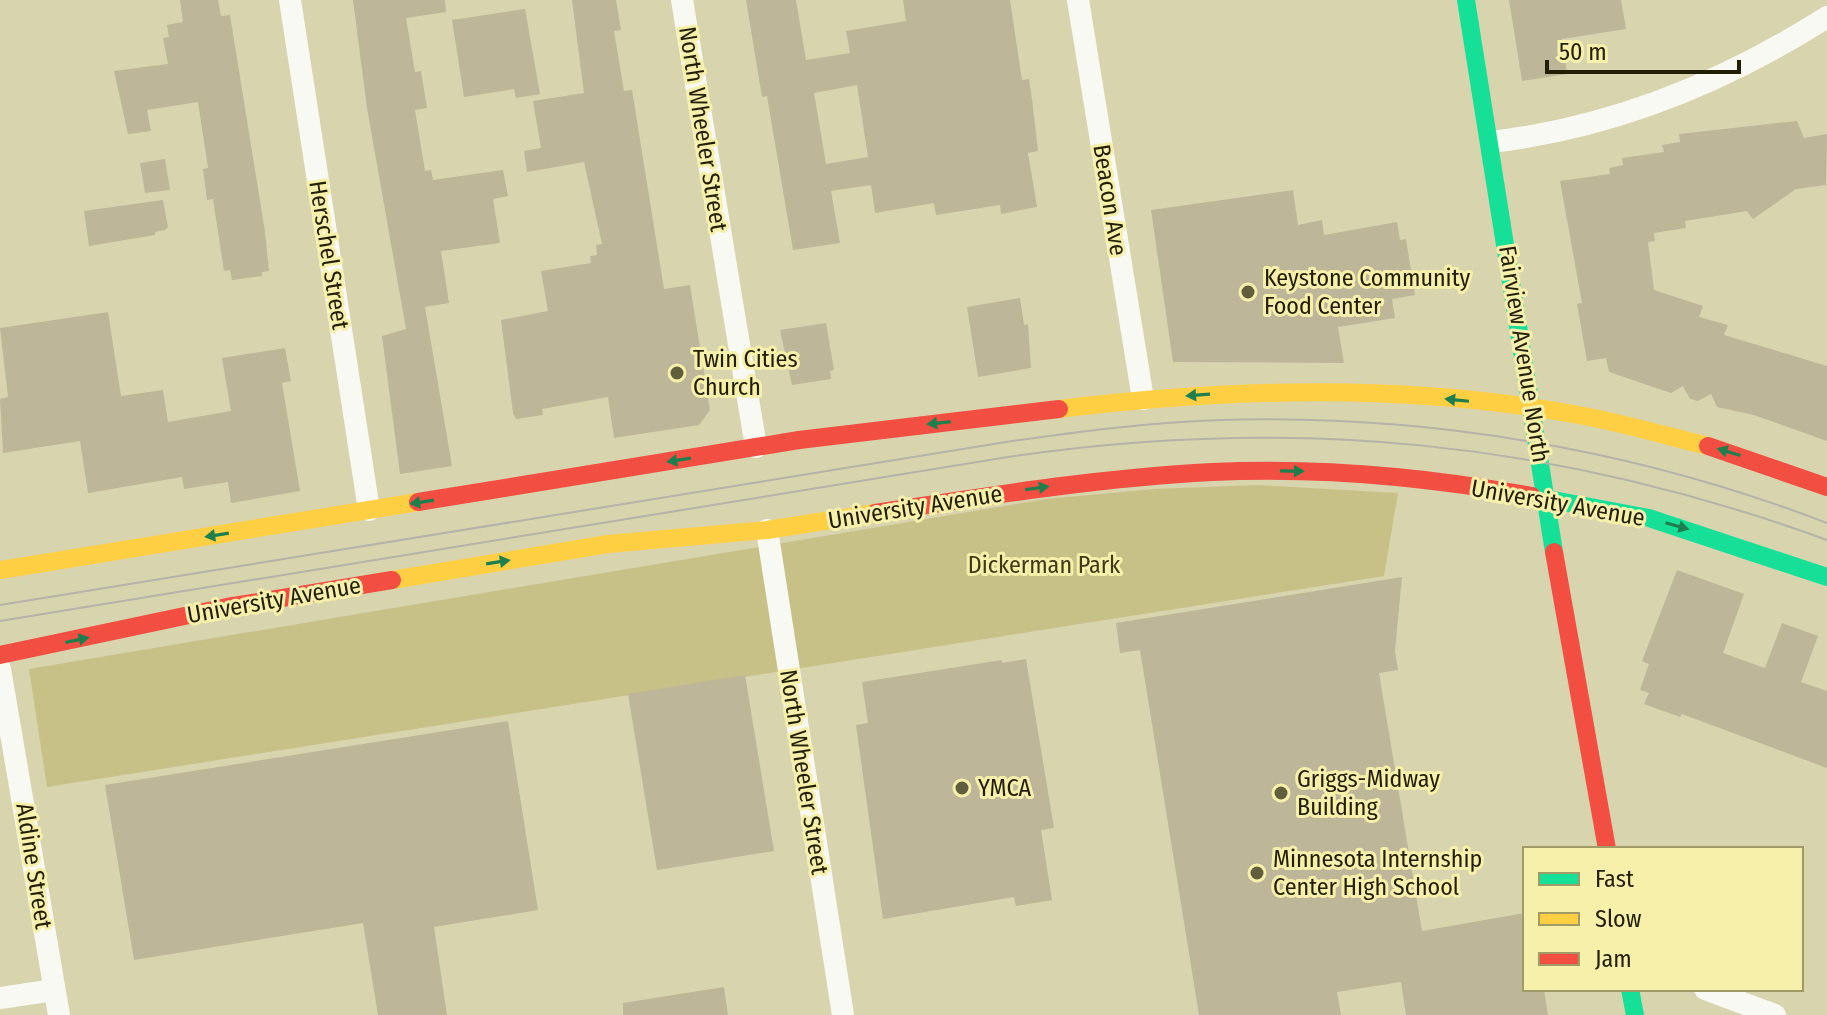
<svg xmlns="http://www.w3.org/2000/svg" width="1827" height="1015" viewBox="0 0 1827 1015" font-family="'Fira Sans Condensed',sans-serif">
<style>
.green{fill:#c8c187}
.building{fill:#beb699;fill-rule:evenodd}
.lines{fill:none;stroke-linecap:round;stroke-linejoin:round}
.street{stroke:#f9f9f3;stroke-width:22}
.fast{stroke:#16e098;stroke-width:18}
.slow{stroke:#ffcf43;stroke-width:18}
.jam{stroke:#f24e42;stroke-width:18}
.tram{stroke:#b3b3a9;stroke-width:2}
.oneway{fill:#1c7f4d}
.poi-dot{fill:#615e3e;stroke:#f7f0aa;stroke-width:3}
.labels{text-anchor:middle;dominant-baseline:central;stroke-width:6;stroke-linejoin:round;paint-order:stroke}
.street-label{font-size:24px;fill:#211e02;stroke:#f7f0aa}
.poi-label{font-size:24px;fill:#211e02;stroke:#f7f0aa;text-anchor:start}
.park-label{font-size:24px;fill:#3e3a16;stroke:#f7f0aa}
</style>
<rect width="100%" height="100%" fill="#d8d4ae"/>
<polygon class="green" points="1258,485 1398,493 1384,576 47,787 29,669 1046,499 1154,489"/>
<g class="building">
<polygon points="180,0 218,0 221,16 230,15 265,232 269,271 262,272 262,276 232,280 230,270 224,271 213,199 207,200 203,169 208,168 198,102 147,110 151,131 128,134 114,71 168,64 163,38 169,37 167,25 183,22"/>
<polygon points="353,0 445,0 446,12 406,18 415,72 421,71 427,108 415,110 425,171 431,170 433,180 503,170 508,196 493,199 500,243 441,251 449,303 425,307 452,466 400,474 382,336 406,329 367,108"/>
<polygon points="572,0 616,0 621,30 614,31 624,91 632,90 664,289 690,285 710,410 699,425 614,438 608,397 542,409 543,415 516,419 513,413 501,320 548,311 541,271 591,263 590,256 597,255 596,245 602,244 584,162 527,172 524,151 541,148 533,101 584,93"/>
<path d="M746,0H796L806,60L850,53L846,31L906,21L903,0H1010L1022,80L1029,79L1032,99L1038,151L1028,153L1037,207L1001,214L1000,205L936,215L934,203L875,213L871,185L831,191L840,243L793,250L767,96L762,97ZM857,85L868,157L826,164L814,93Z"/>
<polygon points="1509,0 1621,0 1626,29 1562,39 1567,74 1522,81"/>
<polygon points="525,9 540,94 516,98 514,89 464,97 452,20"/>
<polygon points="1797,121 1804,138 1827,134 1826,185 1796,189 1753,219 1747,211 1685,221 1686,228 1654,233 1655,241 1648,242 1654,290 1703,306 1699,317 1728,325 1724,335 1827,366 1827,441 1754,415 1717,407 1711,394 1698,401 1690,399 1683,386 1671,393 1609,372 1606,358 1587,361 1577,304 1582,303 1560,181 1610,174 1609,168 1623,165 1622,158 1664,152 1662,145 1680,142 1679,134"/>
<polygon points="165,159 170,190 145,193 140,163"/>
<polygon points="1293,190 1298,225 1322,220 1324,235 1397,222 1400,240 1406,239 1415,295 1392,299 1395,318 1338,327 1344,363 1173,362 1151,210"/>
<polygon points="163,200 168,227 165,230 155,232 155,235 89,246 84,211"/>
<polygon points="1020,298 1024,325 1028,324 1031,368 978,377 967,307"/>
<polygon points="108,312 121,396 163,390 168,422 231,411 222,358 285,348 291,381 282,383 300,491 231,503 228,482 184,489 182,477 88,493 80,441 3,453 0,399 8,397 0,328"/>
<polygon points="826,323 834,370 830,371 831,379 792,385 780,330"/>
<polygon points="1677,570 1744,594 1723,653 1765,668 1782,623 1818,636 1801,682 1827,691 1827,768 1682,714 1680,717 1644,704 1649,693 1640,690 1649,664 1642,661"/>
<polygon points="1402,577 1395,651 1398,670 1379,673 1422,931 1525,913 1525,989 1544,989 1548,1015 1406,1015 1401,982 1337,992 1341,1015 1199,1015 1140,650 1120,653 1116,623"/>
<polygon points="1026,659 1054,828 1041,830 1052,900 1016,906 1014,897 883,919 856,725 868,723 862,682 1002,660 1002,663"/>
<polygon points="745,675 774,851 657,870 628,694"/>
<polygon points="508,721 538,910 434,927 447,1015 378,1015 363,923 134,960 105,785"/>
<polygon points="724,987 728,1015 623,1015 623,1003"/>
</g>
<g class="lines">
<g class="street">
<polyline points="290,0 369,510"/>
<polyline points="682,0 756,447"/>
<polyline points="1078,0 1143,399"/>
<path d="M1491,142C1611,128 1725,82 1827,17"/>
<polyline points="767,530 843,1015"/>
<polyline points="0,669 59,1015"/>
<polyline points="1705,989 1775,1015"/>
<polyline points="0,998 54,990"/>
</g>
<g class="fast">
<polyline points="1466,0 1554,552"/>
<polyline points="1532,496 1649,518 1827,577"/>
<polyline points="1630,989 1635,1015"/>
</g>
<g class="slow">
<path d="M1059,409C1233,388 1411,383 1584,416C1626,424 1667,436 1708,446"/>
<polyline points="0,570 418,502"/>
<polyline points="392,580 608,544 767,530 875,513"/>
</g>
<g class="jam">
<polyline points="1708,446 1827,487"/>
<polyline points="418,502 799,440 1059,409"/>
<path d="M875,513C987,496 1098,478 1212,472C1318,467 1428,477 1532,496"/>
<polyline points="1554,552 1607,849"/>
<polyline points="0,655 227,607 392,580"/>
</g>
<g class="tram">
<path d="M0,605L1006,442C1077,432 1150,422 1222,420C1427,414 1635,449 1827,523"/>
<path d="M0,621L1008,457C1293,415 1556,441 1827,540"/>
</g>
</g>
<defs><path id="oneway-solid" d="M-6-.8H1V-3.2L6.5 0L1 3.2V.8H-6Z" transform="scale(2)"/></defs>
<g class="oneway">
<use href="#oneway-solid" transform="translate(1198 395) rotate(176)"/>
<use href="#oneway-solid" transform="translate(1457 400) rotate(-174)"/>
<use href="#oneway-solid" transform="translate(939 423) rotate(174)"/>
<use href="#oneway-solid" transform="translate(1729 452) rotate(-163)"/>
<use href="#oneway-solid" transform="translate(679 460) rotate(171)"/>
<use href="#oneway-solid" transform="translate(1292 471) rotate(1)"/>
<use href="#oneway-solid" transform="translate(1037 488) rotate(-8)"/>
<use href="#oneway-solid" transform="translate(422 502) rotate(171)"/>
<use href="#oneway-solid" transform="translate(1677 526) rotate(16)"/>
<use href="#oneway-solid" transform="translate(217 535) rotate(171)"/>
<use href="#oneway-solid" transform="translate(498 562) rotate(-9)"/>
<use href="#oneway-solid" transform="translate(77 640) rotate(-12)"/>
</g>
<g class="poi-dot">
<circle cx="1248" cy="292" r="8"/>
<circle cx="677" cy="373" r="8"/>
<circle cx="962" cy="788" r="8"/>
<circle cx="1281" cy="793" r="8"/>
<circle cx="1257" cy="873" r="8"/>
</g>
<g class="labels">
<g class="street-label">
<text transform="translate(703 129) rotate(81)">North Wheeler Street</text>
<text transform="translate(1110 200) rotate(81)">Beacon Ave</text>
<text transform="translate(329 255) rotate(81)">Herschel Street</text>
<text transform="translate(1524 354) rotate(81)">Fairview Avenue North</text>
<text transform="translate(1558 503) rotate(10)">University Avenue</text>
<text transform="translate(915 507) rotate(-9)">University Avenue</text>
<text transform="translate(274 600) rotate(-10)">University Avenue</text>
<text transform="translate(804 772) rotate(81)">North Wheeler Street</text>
<text transform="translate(34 866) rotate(81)">Aldine Street</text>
</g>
<g class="poi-label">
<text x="1264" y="278">Keystone Community<tspan x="1264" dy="28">Food Center</tspan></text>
<text x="693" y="359">Twin Cities<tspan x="693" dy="28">Church</tspan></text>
<text x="1297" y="779">Griggs-Midway<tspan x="1297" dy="28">Building</tspan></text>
<text x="978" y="788">YMCA</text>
<text x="1273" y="859">Minnesota Internship<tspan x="1273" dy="28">Center High School</tspan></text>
</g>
<g class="park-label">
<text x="1044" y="565">Dickerman Park</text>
</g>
</g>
<rect x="1523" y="847" width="280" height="144" fill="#f7f0aa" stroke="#a19c67" stroke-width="2"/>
<rect x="1539" y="873" width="40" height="12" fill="#16e098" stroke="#a19c67" stroke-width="2"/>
<text x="1595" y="887" font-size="24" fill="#211e02">Fast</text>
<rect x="1539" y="913" width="40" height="12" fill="#ffcf43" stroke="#a19c67" stroke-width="2"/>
<text x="1595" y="927" font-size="24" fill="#211e02">Slow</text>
<rect x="1539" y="953" width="40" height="12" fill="#f24e42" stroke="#a19c67" stroke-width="2"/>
<text x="1595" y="967" font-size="24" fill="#211e02">Jam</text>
<path d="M1547 60v12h192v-12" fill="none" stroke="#211e02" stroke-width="4"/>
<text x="1559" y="60" font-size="24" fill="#211e02" stroke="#f7f0aa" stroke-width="6" paint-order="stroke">50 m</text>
</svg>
